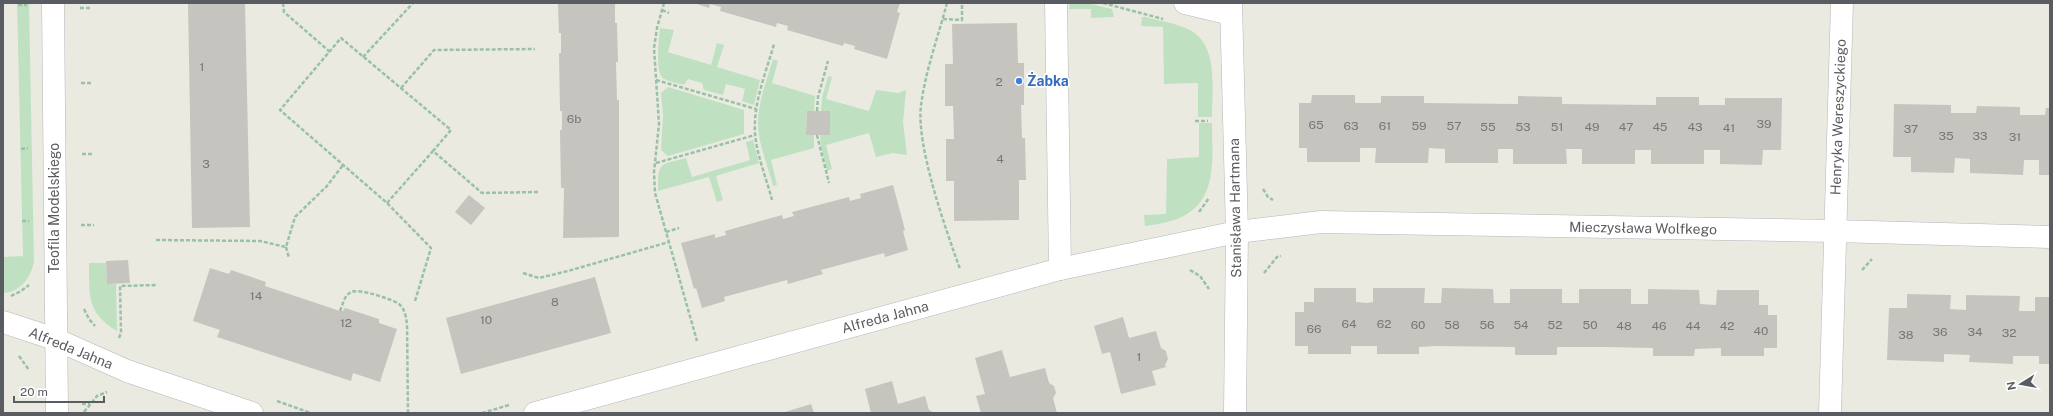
<svg xmlns="http://www.w3.org/2000/svg" width="2053" height="416" viewBox="0 0 2053 416" font-family="'Public Sans',sans-serif">
<style>
.green{fill:#bfe1c2}
.building{fill:#c6c4be}
.lines{fill:none;stroke-linecap:round;stroke-linejoin:round}
.minor-casing{stroke:#b3b6ba;stroke-width:23}
.path{stroke:#99c1a8;stroke-width:2.5;stroke-dasharray:4 2;stroke-linecap:butt}
.minor{stroke:#fff;stroke-width:22}
.shop-dot{fill:#3f7fe0;stroke:#fff;stroke-width:1.5}
.labels{text-anchor:middle;dominant-baseline:central;stroke-width:3;stroke-linejoin:round;paint-order:stroke}
.number-label{font-size:12px;fill:#747678}
.shop-label{font-size:14px;font-weight:bold;fill:#366cbe;stroke:#fff;text-anchor:start}
.street-label{font-size:14px;fill:#595c60;stroke:#fff}
</style>
<rect width="100%" height="100%" fill="#ebeae1"/>
<g class="green">
<path d="M17,3H29L34,262C30,278 21,292 3,293V257L23,256Z"/>
<polygon points="1070,3 1087,3 1112,9 1114,17 1091,18 1091,9 1069,9"/>
<path d="M1142,17H1146C1159,21 1175,23 1188,29C1219,43 1212,89 1212,117H1198V83L1164,84L1163,27L1141,26Z"/>
<path d="M660,28L674,30L668,52L711,65L717,43L724,45L717,67L760,80L754,105L742,101L745,89L726,84L723,95L704,90L702,83L688,79L684,85C678,83 668,82 663,78C655,72 659,37 660,28Z"/>
<path d="M773,59L778,61L772,83L815,96L814,111H807L806,135H814V148L771,160L777,185L773,186C768,166 759,146 758,126C757,104 767,80 773,59Z"/>
<polygon points="828,76 832,77 826,99 869,111 876,90 898,93 906,90 903,122 907,155 893,153 876,157 869,133 826,145 832,169 827,171 821,146 820,135 830,135 830,111 821,111 822,98"/>
<polygon points="668,87 744,110 744,134 668,156 661,150 663,116 661,93"/>
<path d="M1199,123H1212C1212,153 1218,196 1187,214C1174,222 1159,224 1145,226L1144,215L1166,214L1167,159L1199,157Z"/>
<path d="M753,140L759,163L716,176L723,200L717,202L709,177L658,191C658,162 659,165 686,158L692,177L750,160L746,142Z"/>
<path d="M89,263H106L107,284H116L117,331C87,313 89,296 89,263Z"/>
</g>
<g class="building">
<polygon points="188,3 245,3 250,227 192,228"/>
<polygon points="615,3 615,23 617,23 618,62 616,62 617,100 619,100 619,237 563,238 564,188 561,188 560,130 562,130 562,111 560,111 559,53 561,53 561,33 559,33 558,4"/>
<polygon points="694,3 900,3 897,12 900,13 887,59 854,49 855,46 844,43 843,46 787,30 788,26 777,23 776,27 720,11 721,7 710,4 709,8"/>
<polygon points="1017,23 1018,63 1024,63 1024,105 1021,105 1022,138 1025,138 1026,180 1019,180 1019,220 954,221 954,181 946,181 946,139 954,139 953,106 945,106 945,64 953,64 952,24"/>
<polygon points="1312,95 1355,95 1355,103 1381,103 1381,96 1424,96 1424,103 1518,104 1518,96 1562,97 1562,104 1656,105 1656,97 1699,97 1699,105 1725,105 1725,98 1782,98 1781,150 1763,150 1762,165 1720,164 1720,150 1704,150 1704,164 1651,164 1651,150 1635,150 1635,164 1582,164 1582,149 1566,149 1567,164 1513,164 1513,149 1498,149 1498,163 1445,163 1445,149 1429,148 1428,163 1375,163 1376,148 1360,148 1360,162 1307,162 1307,148 1299,148 1299,103 1311,103"/>
<polygon points="1894,104 1951,105 1951,113 1976,113 1977,106 2020,107 2020,115 2045,115 2046,108 2050,108 2050,175 2039,175 2039,160 2024,160 2023,175 1970,173 1970,159 1955,158 1954,173 1911,172 1911,157 1893,157"/>
<polygon points="807,111 830,111 830,135 806,135"/>
<polygon points="893,185 905,230 903,231 908,250 885,257 884,253 821,270 823,274 788,284 787,280 724,297 725,301 702,308 696,288 694,289 681,243 715,234 715,238 726,235 725,231 782,215 783,219 794,216 792,212 849,197 850,201 861,198 860,194"/>
<polygon points="469,195 485,208 471,225 455,212"/>
<polygon points="128,260 130,283 107,284 106,261"/>
<polygon points="210,268 229,274 231,270 266,282 265,286 340,311 343,311 345,308 379,319 379,323 397,329 380,382 353,373 351,381 217,337 220,330 193,321"/>
<polygon points="595,277 611,333 461,374 446,318"/>
<polygon points="1314,288 1356,288 1356,302 1367,303 1373,302 1373,288 1425,288 1424,303 1441,303 1442,288 1493,289 1494,303 1510,303 1510,289 1562,289 1562,303 1579,303 1579,289 1631,289 1631,304 1648,304 1648,289 1699,290 1700,304 1716,305 1717,290 1759,290 1759,305 1768,305 1768,315 1777,315 1777,348 1764,348 1764,356 1721,356 1721,348 1695,349 1694,356 1653,356 1653,348 1607,347 1557,347 1557,355 1515,355 1515,347 1435,346 1419,347 1419,354 1377,354 1377,346 1351,346 1351,354 1308,354 1308,346 1295,346 1295,312 1304,312 1304,302 1314,302"/>
<polygon points="1907,294 1951,295 1950,309 1966,310 1966,295 2020,296 2019,311 2035,311 2035,297 2050,297 2050,364 2039,364 2039,356 2013,356 2013,364 1969,362 1970,355 1944,354 1944,362 1887,360 1889,308 1907,308"/>
<polygon points="1123,317 1129,338 1156,331 1161,348 1166,351 1168,359 1165,365 1166,367 1152,371 1156,385 1121,394 1110,352 1102,354 1094,326"/>
<polygon points="1002,350 1010,377 1045,368 1049,383 1054,386 1056,393 1053,398 1057,413 981,413 976,396 985,394 975,358"/>
<polygon points="892,381 898,404 925,396 929,410 935,413 871,413 865,389"/>
<polygon points="811,404 814,413 782,413"/>
</g>
<g class="lines">
<g class="minor-casing">
<g id="minor">
<polyline points="53,3 57,413"/>
<polyline points="1056,3 1060,269"/>
<polyline points="1185,3 1231,14"/>
<polyline points="1231,3 1237,232 1235,413"/>
<polyline points="3,322 55,339 127,371 252,413"/>
<polyline points="535,413 1060,269 1237,232 1321,222 1834,231 2050,237"/>
<polyline points="1830,413 1842,3"/>
</g>
</g>
<g class="path">
<polyline points="283,3 284,12 330,52"/>
<polyline points="664,3 657,28 654,48 659,124 654,172 655,193 697,341"/>
<path d="M947,3C938,37 925,72 921,106C916,146 946,230 960,269"/>
<polyline points="1103,3 1163,19"/>
<polyline points="18,5 27,5"/>
<polyline points="80,8 90,8"/>
<polyline points="662,10 669,13"/>
<polyline points="943,19 962,20 962,3"/>
<polyline points="363,57 413,3"/>
<polyline points="656,80 756,109"/>
<polyline points="81,83 92,83"/>
<polyline points="401,88 434,50 535,49"/>
<polyline points="817,111 818,97 828,61"/>
<polyline points="1195,121 1208,121"/>
<polyline points="817,135 829,183"/>
<polyline points="21,149 28,148"/>
<polyline points="82,154 93,154"/>
<polyline points="656,163 755,135"/>
<polyline points="1263,189 1268,197 1273,200"/>
<path d="M772,200C766,176 753,147 755,122C756,96 767,69 774,44"/>
<polyline points="387,203 433,151"/>
<polyline points="1199,212 1209,198"/>
<polyline points="22,221 29,221"/>
<polyline points="81,225 94,225"/>
<polyline points="666,232 679,228"/>
<polyline points="156,240 260,241 286,247 295,217 327,186 343,165"/>
<polyline points="286,247 289,258"/>
<polyline points="1190,270 1200,276 1209,289"/>
<polyline points="1862,270 1872,259"/>
<polyline points="523,273 539,278 568,271 669,242"/>
<polyline points="1264,273 1277,257 1281,256"/>
<polyline points="11,296 21,291 29,285"/>
<polyline points="415,301 431,248 387,203 280,110 341,38 451,130 433,151 482,193 538,192"/>
<polyline points="84,309 89,319 95,326"/>
<path d="M340,311C343,304 344,296 351,292C358,288 392,299 399,304C405,309 406,317 407,324L408,413"/>
<polyline points="119,338 121,333 120,286 157,285"/>
<polyline points="19,356 29,370"/>
<polyline points="277,401 311,413"/>
<polyline points="82,404 90,404"/>
<polyline points="84,412 97,396 107,392"/>
<polyline points="482,413 509,405"/>
</g>
<use href="#minor" class="minor"/>
</g>
<circle class="shop-dot" cx="1019" cy="81" r="4"/>
<g class="labels">
<g class="number-label">
<text x="202" y="67">1</text>
<text x="999" y="82">2</text>
<text x="574" y="119">6b</text>
<text x="1764" y="124">39</text>
<text x="1316" y="125">65</text>
<text x="1351" y="126">63</text>
<text x="1385" y="126">61</text>
<text x="1419" y="126">59</text>
<text x="1454" y="126">57</text>
<text x="1488" y="127">55</text>
<text x="1523" y="127">53</text>
<text x="1557" y="127">51</text>
<text x="1592" y="127">49</text>
<text x="1626" y="127">47</text>
<text x="1660" y="127">45</text>
<text x="1695" y="127">43</text>
<text x="1729" y="128">41</text>
<text x="1911" y="129">37</text>
<text x="1946" y="136">35</text>
<text x="1980" y="136">33</text>
<text x="2015" y="137">31</text>
<text x="1000" y="159">4</text>
<text x="206" y="164">3</text>
<text x="256" y="296">14</text>
<text x="555" y="302">8</text>
<text x="486" y="320">10</text>
<text x="346" y="323">12</text>
<text x="1349" y="324">64</text>
<text x="1384" y="324">62</text>
<text x="1418" y="325">60</text>
<text x="1452" y="325">58</text>
<text x="1487" y="325">56</text>
<text x="1521" y="325">54</text>
<text x="1555" y="325">52</text>
<text x="1590" y="325">50</text>
<text x="1624" y="326">48</text>
<text x="1659" y="326">46</text>
<text x="1693" y="326">44</text>
<text x="1727" y="326">42</text>
<text x="1314" y="329">66</text>
<text x="1761" y="331">40</text>
<text x="1940" y="332">36</text>
<text x="1975" y="332">34</text>
<text x="2009" y="333">32</text>
<text x="1906" y="335">38</text>
<text x="1139" y="357">1</text>
</g>
<g class="shop-label">
<text x="1027" y="81">Żabka</text>
</g>
<g class="street-label">
<text transform="translate(1838 117) rotate(-88)">Henryka Wereszyckiego</text>
<text transform="translate(54 208) rotate(-90)">Teofila Modelskiego</text>
<text transform="translate(1235 208) rotate(-91)">Stanisława Hartmana</text>
<text transform="translate(1643 228) rotate(1)">Mieczysława Wolfkego</text>
<text transform="translate(885 317) rotate(-15)">Alfreda Jahna</text>
<text transform="translate(71 348) rotate(22)">Alfreda Jahna</text>
</g>
</g>
<rect width="2053" height="416" fill="none" stroke="#595c60" stroke-width="8"/>
<g transform="translate(2021 384) rotate(259)" stroke="#ffffff" stroke-width="3" paint-order="stroke">
<path d="M0-3L7 15L0 10L-7 15Z" fill="#595c60"/>
<text y="-6" font-size="11" font-weight="bold" text-anchor="middle" fill="#595c60">N</text>
</g>
<path d="M14 396v6h90v-6" fill="none" stroke="#595c60" stroke-width="2"/>
<text x="20" y="396" font-size="12" fill="#595c60" stroke="#ffffff" stroke-width="3" paint-order="stroke">20 m</text>
</svg>
